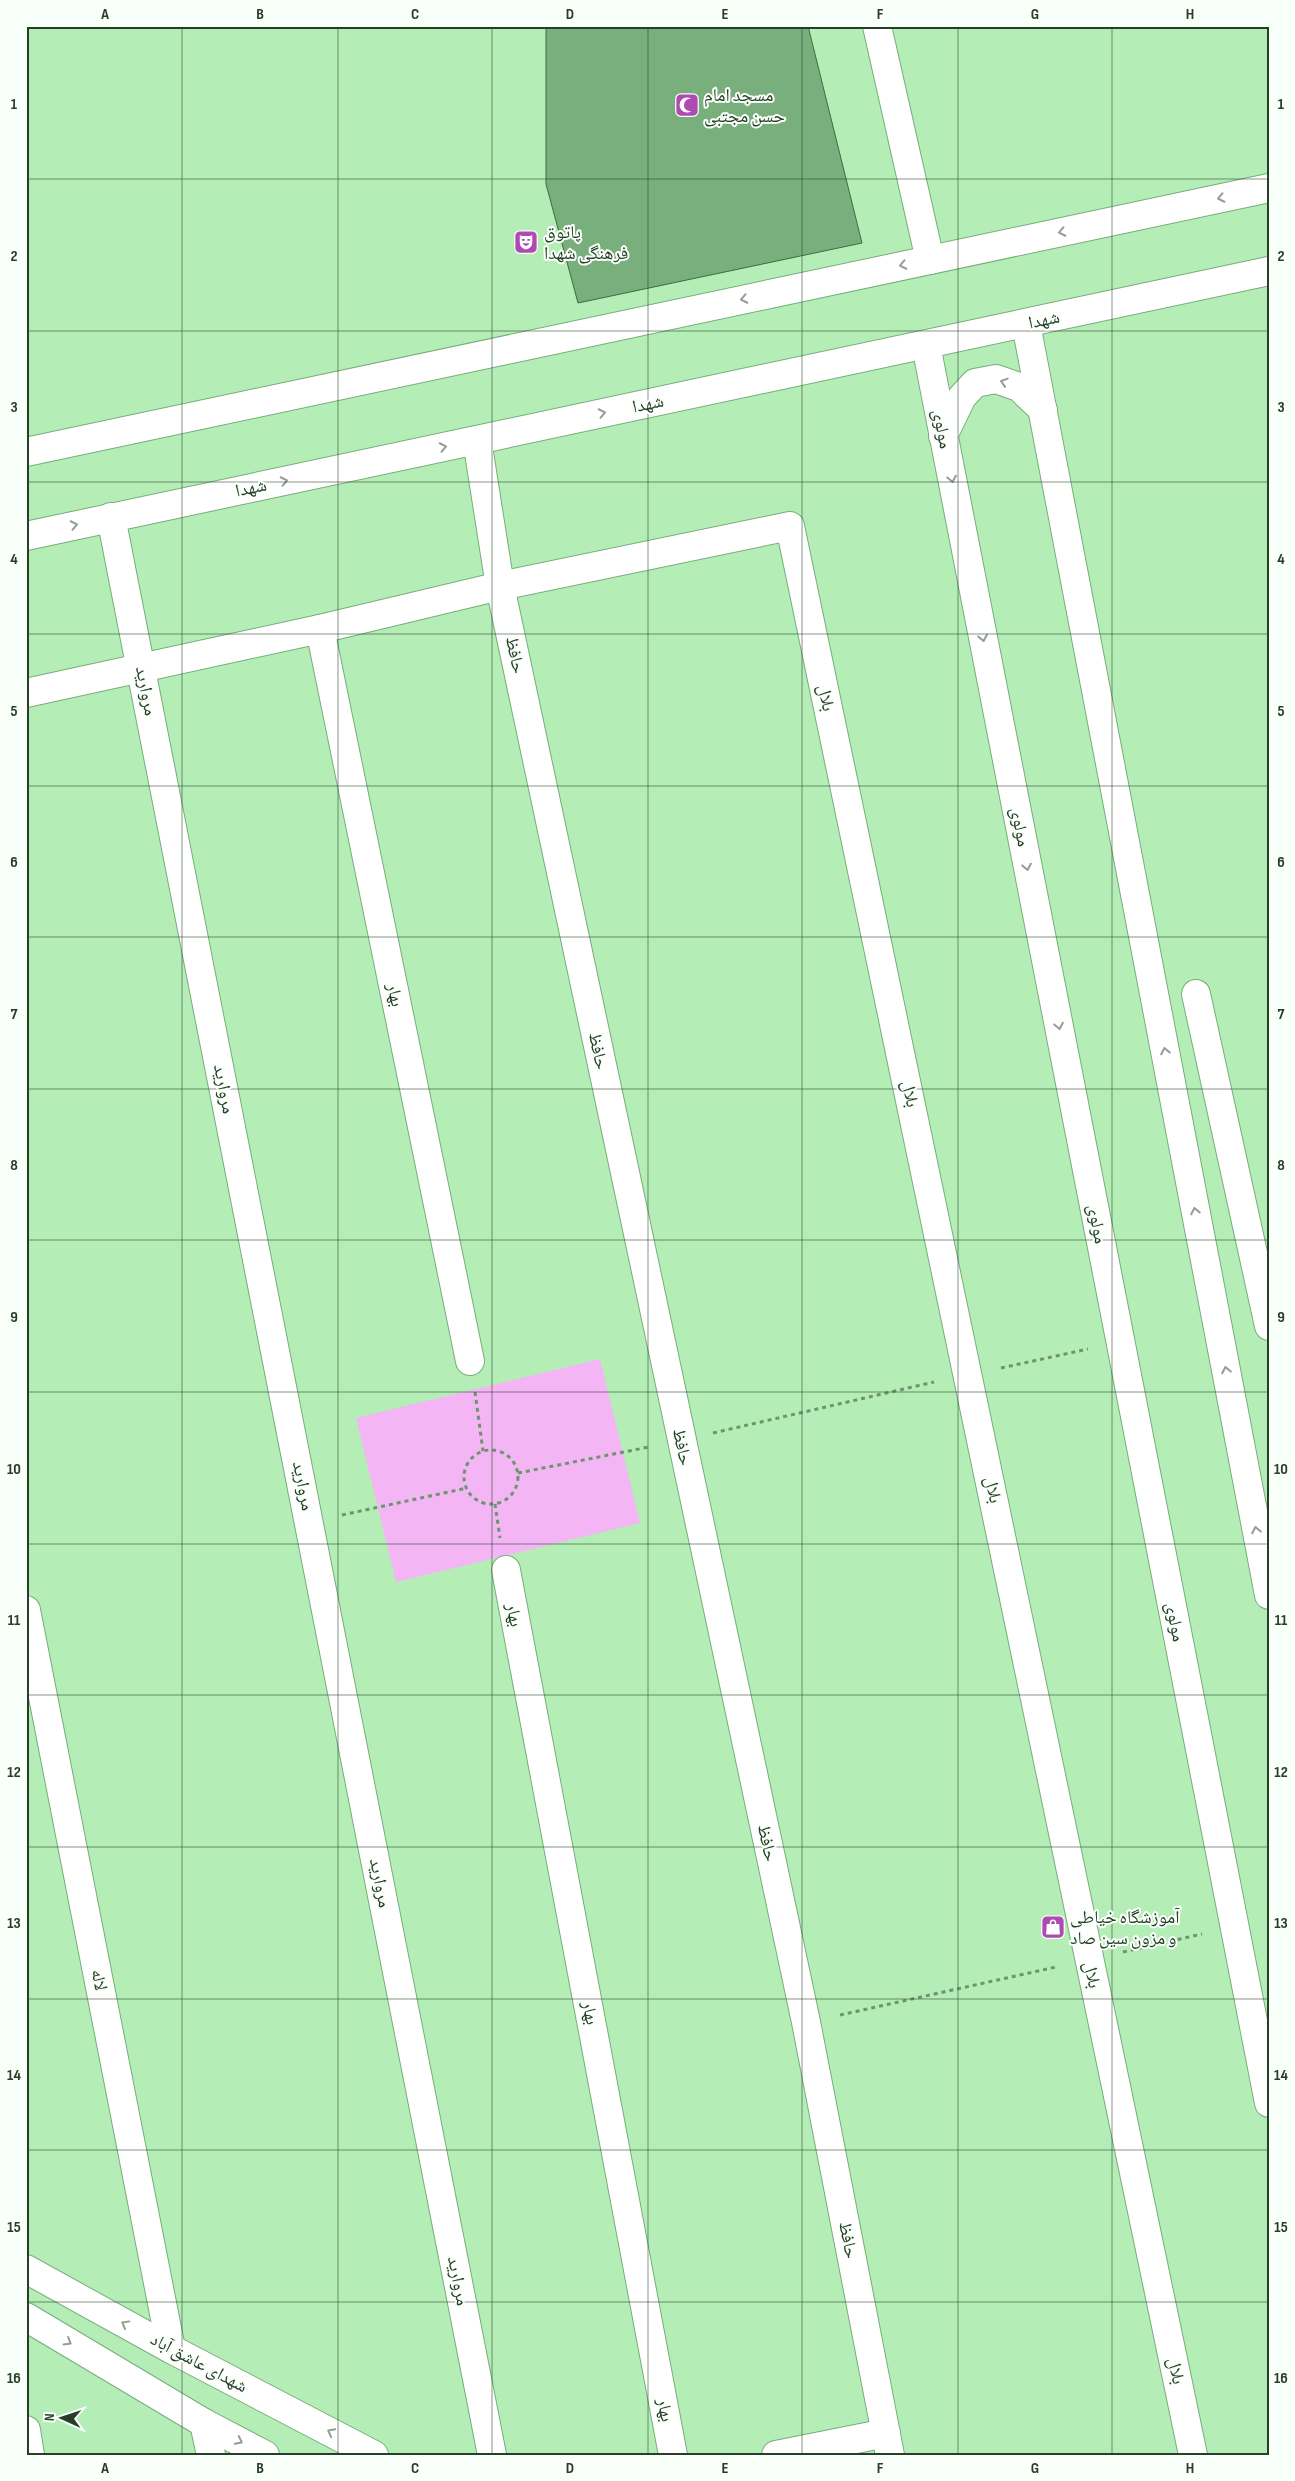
<svg xmlns="http://www.w3.org/2000/svg" width="1295" height="2481" viewBox="0 0 1295 2481" font-family="'Sofia Sans Condensed','Noto Naskh Arabic',sans-serif">
<style>
.green{fill:#f4b5f5}
.building{fill:#79af7c;stroke:#3a6e3e}
.lines{fill:none;stroke-linecap:round;stroke-linejoin:round}
.minor-casing{stroke:#77ad7a;stroke-width:30}
.major-casing{stroke:#77ad7a;stroke-width:30}
.path{stroke:#6d946f;stroke-width:3;stroke-dasharray:4 4;stroke-linecap:butt}
.minor{stroke:#fff;stroke-width:28}
.major{stroke:#fff;stroke-width:28}
.oneway{stroke:#939e94}
.grid{fill:none;stroke:#273e29;stroke-width:1;stroke-opacity:0.55}
.labels{text-anchor:middle;dominant-baseline:central;stroke-width:4;stroke-linejoin:round;paint-order:stroke}
.poi-label{font-size:18px;fill:#273e29;stroke:#f9fff9;text-anchor:start}
.street-label{font-size:18px;fill:#273e29;stroke:#f9fff9}
.neatline{fill:none;stroke:#273e29;stroke-width:2}
.grid-label{font-size:16px;text-anchor:middle;font-weight:bold;fill:#273e29}
</style>
<rect width="100%" height="100%" fill="#b5edb7"/>
<polygon class="green" points="600,1359 640,1523 396,1582 356,1418"/>
<polygon class="building" points="546,26 808,26 862,243 578,303 546,184"/>
<g class="lines">
<g class="minor-casing">
<g id="minor">
<polyline points="877,26 930,260"/>
<polyline points="1026,324 1269,1595"/>
<polyline points="926,345 1269,2103"/>
<polyline points="943,436 962,397 975,383 996,379 1019,387 1043,410"/>
<polyline points="477,440 500,586 806,2022 890,2455"/>
<polyline points="26,452 1269,188"/>
<polyline points="111,517 492,2455"/>
<polyline points="26,536 1269,271"/>
<polyline points="320,629 470,1361"/>
<polyline points="26,693 320,629 500,586 790,526 1193,2455"/>
<polyline points="1196,994 1269,1326"/>
<polyline points="506,1570 673,2455"/>
<polyline points="26,1610 171,2349"/>
<polyline points="204,2423 211,2455"/>
<polyline points="26,2430 30,2455"/>
<polyline points="776,2455 886,2433"/>
</g>
</g>
<g class="major-casing">
<g id="major">
<polyline points="26,2269 171,2349 374,2455"/>
<polyline points="26,2317 204,2423 265,2455"/>
</g>
</g>
<g class="path">
<polyline points="1001,1368 1088,1349"/>
<polyline points="475,1392 483,1451"/>
<polyline points="713,1433 934,1382"/>
<circle cx="491" cy="1477" r="27"/>
<polyline points="518,1473 649,1447"/>
<polyline points="495,1504 500,1538"/>
<polyline points="342,1515 467,1488"/>
<polyline points="1123,1952 1202,1934"/>
<polyline points="840,2015 1056,1967"/>
</g>
<use href="#minor" class="minor"/>
<use href="#major" class="major"/>
</g>
<defs><path id="oneway-chevron" d="M-2-3.5L2.5 0L-2 3.5" fill="none" stroke-width="1.6" stroke-linecap="round" stroke-linejoin="round" transform="scale(1.25)"/></defs>
<g class="oneway">
<use href="#oneway-chevron" transform="translate(1221 198) rotate(168)"/>
<use href="#oneway-chevron" transform="translate(1062 232) rotate(168)"/>
<use href="#oneway-chevron" transform="translate(903 265) rotate(168)"/>
<use href="#oneway-chevron" transform="translate(744 299) rotate(168)"/>
<use href="#oneway-chevron" transform="translate(1004 382) rotate(-162)"/>
<use href="#oneway-chevron" transform="translate(602 413) rotate(-12)"/>
<use href="#oneway-chevron" transform="translate(443 447) rotate(-12)"/>
<use href="#oneway-chevron" transform="translate(952 479) rotate(79)"/>
<use href="#oneway-chevron" transform="translate(284 481) rotate(-12)"/>
<use href="#oneway-chevron" transform="translate(74 525) rotate(-12)"/>
<use href="#oneway-chevron" transform="translate(983 638) rotate(79)"/>
<use href="#oneway-chevron" transform="translate(1027 867) rotate(79)"/>
<use href="#oneway-chevron" transform="translate(1059 1026) rotate(79)"/>
<use href="#oneway-chevron" transform="translate(1165 1051) rotate(-101)"/>
<use href="#oneway-chevron" transform="translate(1195 1211) rotate(-101)"/>
<use href="#oneway-chevron" transform="translate(1226 1370) rotate(-101)"/>
<use href="#oneway-chevron" transform="translate(1256 1530) rotate(-101)"/>
<use href="#oneway-chevron" transform="translate(125 2324) rotate(-151)"/>
<use href="#oneway-chevron" transform="translate(68 2342) rotate(31)"/>
<use href="#oneway-chevron" transform="translate(331 2432) rotate(-152)"/>
<use href="#oneway-chevron" transform="translate(239 2441) rotate(27)"/>
</g>
<path class="grid" d="M182,26V2455M338,26V2455M492,26V2455M648,26V2455M802,26V2455M958,26V2455M1112,26V2455M26,179H1269M26,331H1269M26,482H1269M26,634H1269M26,786H1269M26,937H1269M26,1089H1269M26,1240H1269M26,1392H1269M26,1544H1269M26,1695H1269M26,1847H1269M26,1999H1269M26,2150H1269M26,2302H1269"/>
<defs>
<g id="mosque-square" transform="scale(1.25)"><rect x="-9" y="-9" width="18" height="18" rx="4" fill="#ae4bb2" stroke="#f9fff9"/><path d="M3.5-4.9A6 6 0 1 0 3.5 4.9A5 5 0 1 1 3.5-4.9Z" fill="#fff"/></g>
<g id="theatre-square" transform="scale(1.25)"><rect x="-9" y="-9" width="18" height="18" rx="4" fill="#ae4bb2" stroke="#f9fff9"/><path d="M-5-5.5Q0-4 5-5.5V0Q5 5 0 6Q-5 5-5 0ZM-3.3-2.5H-1v1.5H-3.3ZM1-2.5H3.3v1.5H1ZM-2.8 1Q0 5.5 2.8 1Z" fill="#fff"/></g>
<g id="shop-square" transform="scale(1.25)"><rect x="-9" y="-9" width="18" height="18" rx="4" fill="#ae4bb2" stroke="#f9fff9"/><path d="M-5-2.5h2.3a2.7 3.5 0 0 1 5.4 0H5L5.5 6h-11ZM-1.5-2.5h3a1.5 2.3 0 0 0-3 0Z" fill="#fff"/></g>
</defs>
<g fill-rule="evenodd">
<use href="#mosque-square" x="687" y="105"/>
<use href="#theatre-square" x="526" y="242"/>
<use href="#shop-square" x="1053" y="1927"/>
</g>
<g class="labels">
<g class="poi-label">
<text x="704" y="95">مسجد امام<tspan x="704" dy="21">حسن مجتبی</tspan></text>
<text x="544" y="232">پاتوق<tspan x="544" dy="21">فرهنگی شهدا</tspan></text>
<text x="1070" y="1917">آموزشگاه خیاطی<tspan x="1070" dy="21">و مزون سین صاد</tspan></text>
</g>
<g class="street-label">
<text transform="translate(1044 320) rotate(-12)">شهدا</text>
<text transform="translate(648 404) rotate(-12)">شهدا</text>
<text transform="translate(942 429) rotate(79)">مولوی</text>
<text transform="translate(251 488) rotate(-12)">شهدا</text>
<text transform="translate(515 655) rotate(78)">حافظ</text>
<text transform="translate(146 691) rotate(79)">مروارید</text>
<text transform="translate(826 698) rotate(78)">بلال</text>
<text transform="translate(1020 827) rotate(79)">مولوی</text>
<text transform="translate(395 995) rotate(78)">بهار</text>
<text transform="translate(598 1051) rotate(78)">حافظ</text>
<text transform="translate(224 1089) rotate(79)">مروارید</text>
<text transform="translate(910 1094) rotate(78)">بلال</text>
<text transform="translate(1097 1224) rotate(79)">مولوی</text>
<text transform="translate(682 1447) rotate(78)">حافظ</text>
<text transform="translate(303 1486) rotate(79)">مروارید</text>
<text transform="translate(993 1490) rotate(78)">بلال</text>
<text transform="translate(514 1615) rotate(79)">بهار</text>
<text transform="translate(1175 1622) rotate(79)">مولوی</text>
<text transform="translate(767 1843) rotate(78)">حافظ</text>
<text transform="translate(380 1883) rotate(79)">مروارید</text>
<text transform="translate(1092 1975) rotate(78)">بلال</text>
<text transform="translate(99 1980) rotate(79)">لاله</text>
<text transform="translate(590 2013) rotate(79)">بهار</text>
<text transform="translate(848 2240) rotate(79)">حافظ</text>
<text transform="translate(458 2281) rotate(79)">مروارید</text>
<text transform="translate(199 2363) rotate(28)">شهدای عاشق آباد</text>
<text transform="translate(1176 2371) rotate(78)">بلال</text>
<text transform="translate(665 2410) rotate(79)">بهار</text>
</g>
</g>
<rect width="1295" height="2481" fill="none" stroke="#f9fff9" stroke-width="55"/>
<g transform="translate(62 2418) rotate(273)" stroke="#f9fff9" stroke-width="4" paint-order="stroke">
<path d="M0-4L9 19L0 12L-9 19Z" fill="#273e29"/>
<text y="-8" font-size="14" font-weight="bold" text-anchor="middle" fill="#273e29">N</text>
</g>
<rect x="28" y="28" width="1240" height="2426" class="neatline"/>
<g class="grid-label">
<text x="105" y="19">A</text>
<text x="260" y="19">B</text>
<text x="415" y="19">C</text>
<text x="570" y="19">D</text>
<text x="725" y="19">E</text>
<text x="880" y="19">F</text>
<text x="1035" y="19">G</text>
<text x="1190" y="19">H</text>
<text x="14" y="109">1</text>
<text x="1281" y="109">1</text>
<text x="14" y="261">2</text>
<text x="1281" y="261">2</text>
<text x="14" y="412">3</text>
<text x="1281" y="412">3</text>
<text x="14" y="564">4</text>
<text x="1281" y="564">4</text>
<text x="14" y="716">5</text>
<text x="1281" y="716">5</text>
<text x="14" y="867">6</text>
<text x="1281" y="867">6</text>
<text x="14" y="1019">7</text>
<text x="1281" y="1019">7</text>
<text x="14" y="1170">8</text>
<text x="1281" y="1170">8</text>
<text x="14" y="1322">9</text>
<text x="1281" y="1322">9</text>
<text x="14" y="1474">10</text>
<text x="1281" y="1474">10</text>
<text x="14" y="1625">11</text>
<text x="1281" y="1625">11</text>
<text x="14" y="1777">12</text>
<text x="1281" y="1777">12</text>
<text x="14" y="1928">13</text>
<text x="1281" y="1928">13</text>
<text x="14" y="2080">14</text>
<text x="1281" y="2080">14</text>
<text x="14" y="2232">15</text>
<text x="1281" y="2232">15</text>
<text x="14" y="2383">16</text>
<text x="1281" y="2383">16</text>
<text x="105" y="2473">A</text>
<text x="260" y="2473">B</text>
<text x="415" y="2473">C</text>
<text x="570" y="2473">D</text>
<text x="725" y="2473">E</text>
<text x="880" y="2473">F</text>
<text x="1035" y="2473">G</text>
<text x="1190" y="2473">H</text>
</g>
</svg>
